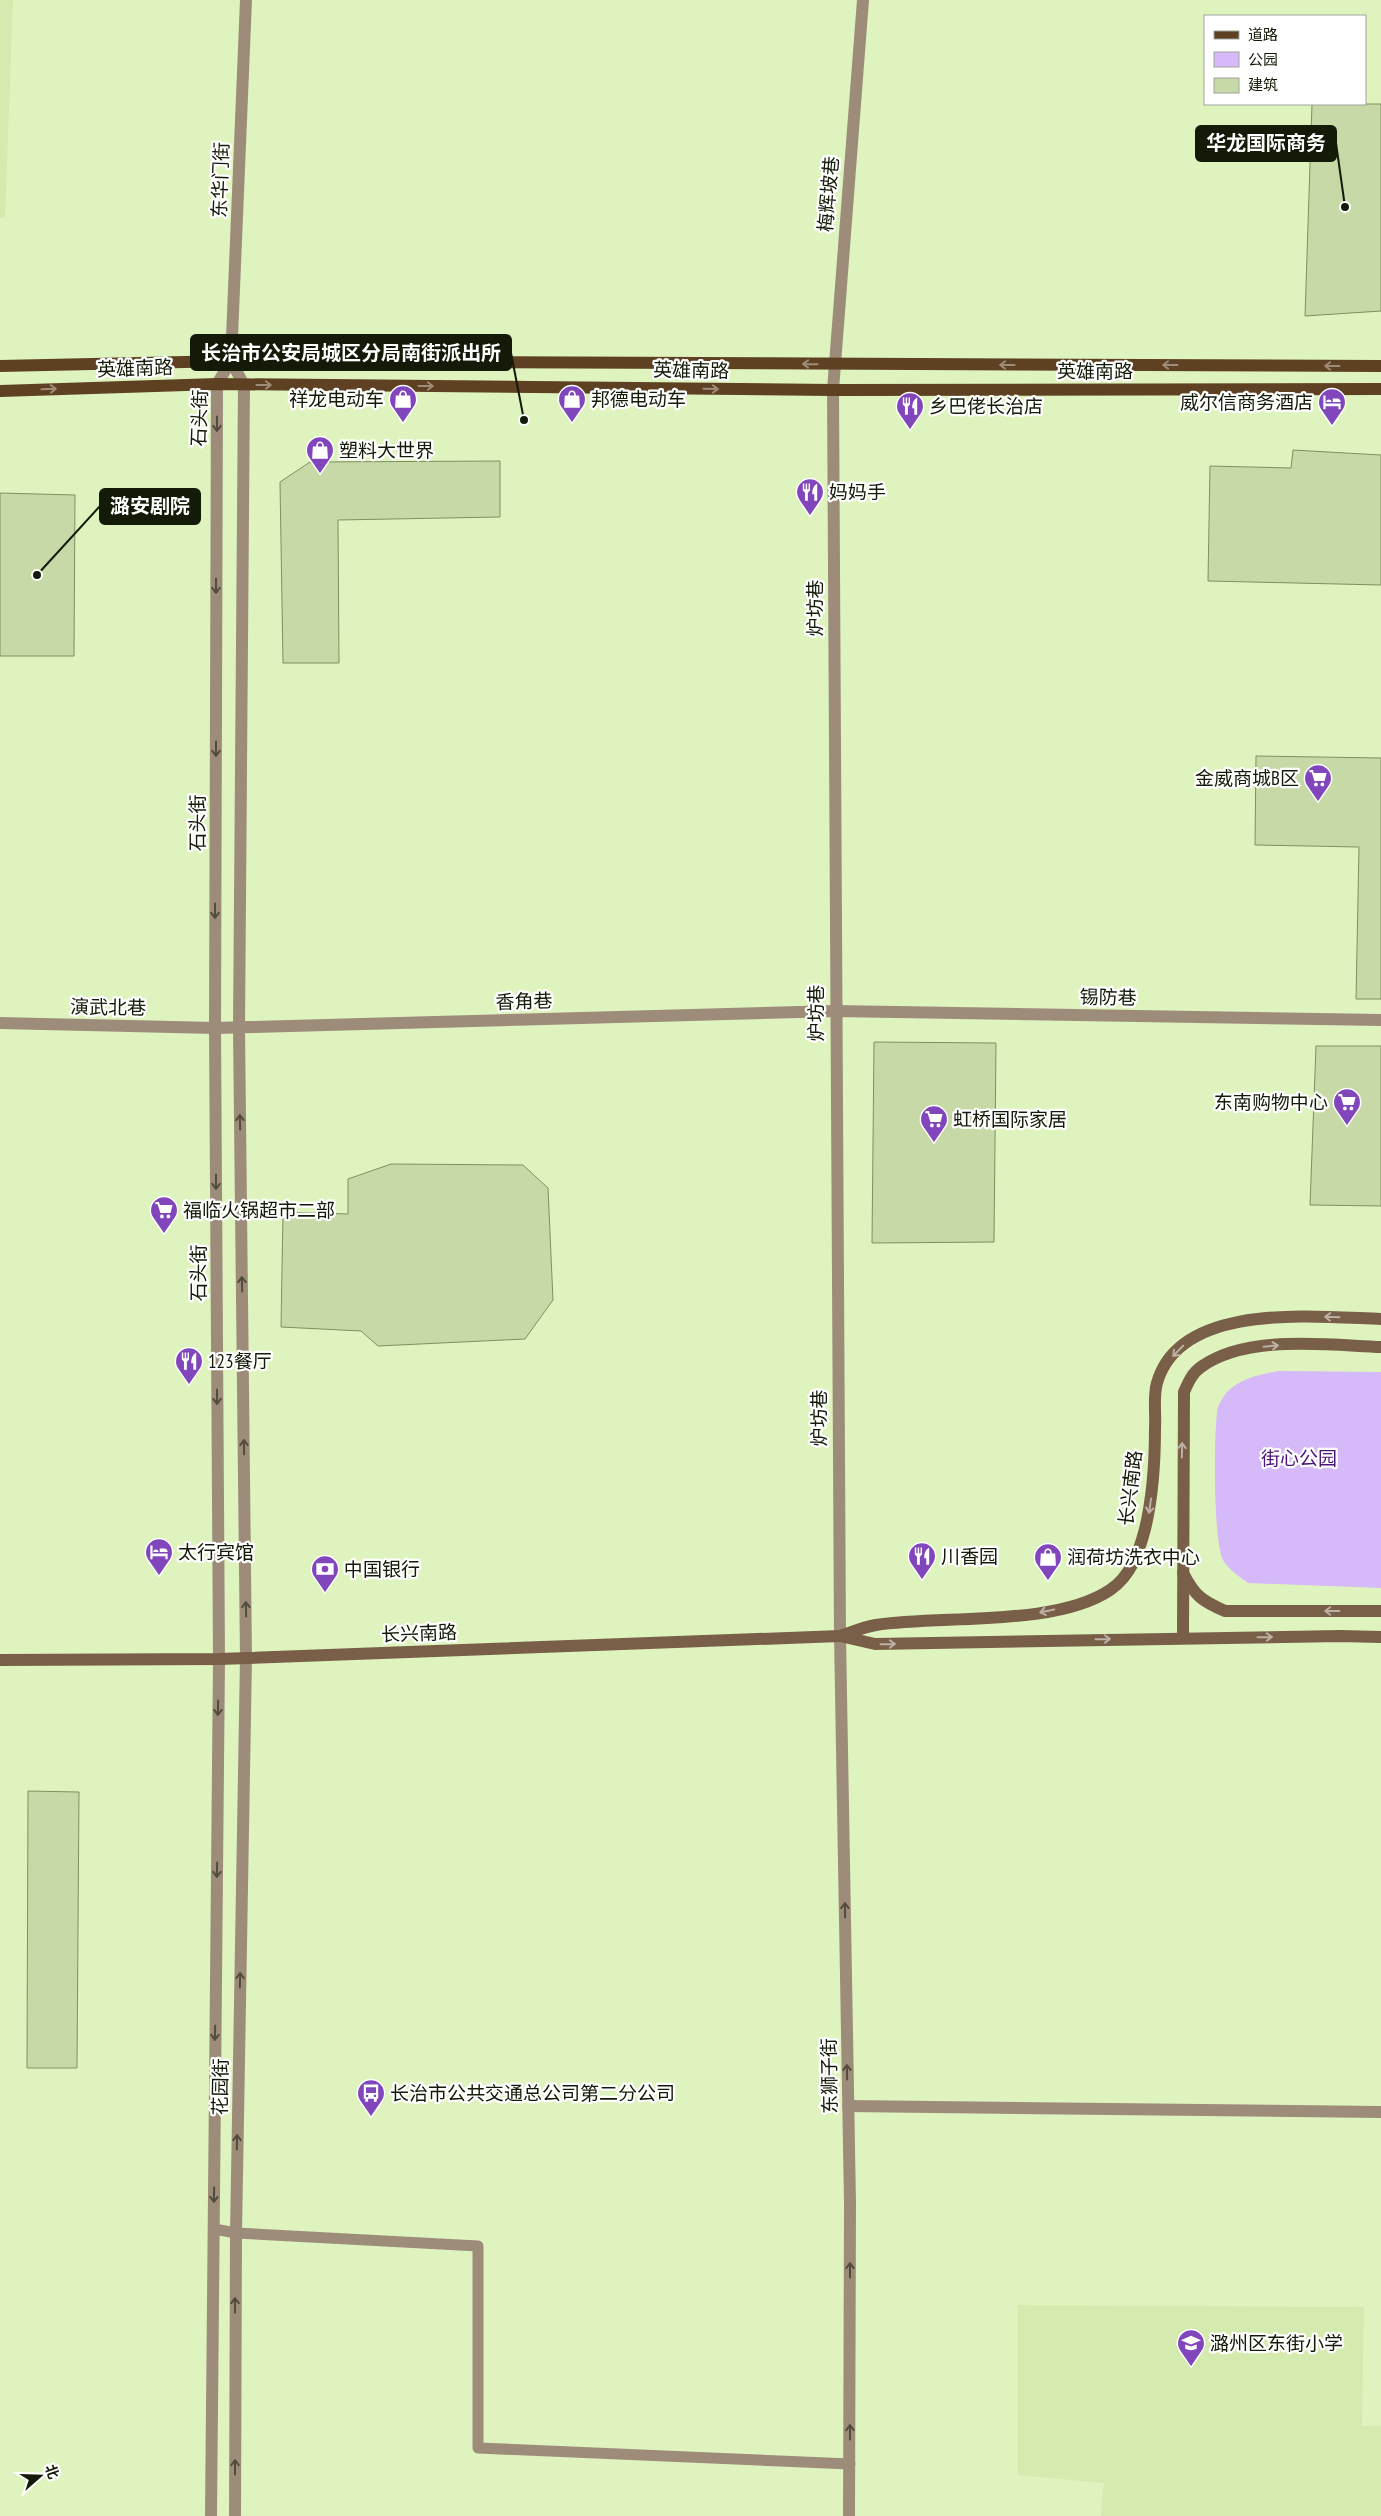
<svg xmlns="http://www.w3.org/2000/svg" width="1381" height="2516" viewBox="0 0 1381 2516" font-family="'PT Sans Narrow','Noto Sans SC',sans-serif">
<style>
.built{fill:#d5eaaf}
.green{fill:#d5b9f9}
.building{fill:#c6d9a6;stroke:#7e905f}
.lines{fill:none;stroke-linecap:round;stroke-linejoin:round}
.service{stroke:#9e8c7b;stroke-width:11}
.minor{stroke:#9e8c7b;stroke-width:12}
.tertiary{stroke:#9e8c7b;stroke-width:12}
.secondary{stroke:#795f47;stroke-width:12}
.primary{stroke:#5e4022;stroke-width:12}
.oneway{stroke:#9e8c7a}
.oneway2{stroke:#524d3b}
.oneway3{stroke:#bcafa3}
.labels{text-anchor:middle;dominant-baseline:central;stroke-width:4.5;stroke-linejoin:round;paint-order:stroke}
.street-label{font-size:19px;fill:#131a07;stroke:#fff}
.poi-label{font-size:19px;fill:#131a07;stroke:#fff;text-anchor:start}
.park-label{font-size:19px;fill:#4c1578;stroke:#fff}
.leader{fill:none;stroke:#131a07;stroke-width:2}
.callout-dot{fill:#131a07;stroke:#fff;stroke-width:2}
.callout{fill:#131a07;stroke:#131a07;stroke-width:2}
.callout-label{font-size:20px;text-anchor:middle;font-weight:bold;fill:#fff}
</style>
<rect width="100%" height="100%" fill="#dff3bf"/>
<g class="built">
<polygon points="0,0 13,0 5,218 0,218"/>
<polygon points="1018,2305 1364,2307 1362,2426 1381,2426 1381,2516 1101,2516 1104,2483 1018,2475"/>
</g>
<path class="green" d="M1279,1371L1381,1372V1588L1248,1583C1240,1577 1228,1569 1223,1560C1213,1539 1214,1438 1217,1412C1217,1406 1223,1397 1227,1392C1241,1378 1261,1374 1279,1371Z"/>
<g class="building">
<polygon points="1312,104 1381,104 1381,311 1305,316"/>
<polygon points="1293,450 1381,455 1381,585 1208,581 1210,466 1291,468"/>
<polygon points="500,461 500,517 338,520 339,663 283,663 280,482 310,462"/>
<polygon points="0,493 75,495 74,656 0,656"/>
<polygon points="1256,756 1381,758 1381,999 1356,999 1359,847 1255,845"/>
<polygon points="874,1042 996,1043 994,1242 872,1243"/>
<polygon points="1316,1046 1381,1046 1381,1206 1310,1205"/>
<polygon points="391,1164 523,1165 548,1188 553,1300 525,1339 378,1346 361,1331 281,1327 283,1212 348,1214 348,1179"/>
<polygon points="28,1791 79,1792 77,2068 27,2068"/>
</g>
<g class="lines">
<polyline class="service" points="214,2229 236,2233 478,2246 478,2448 850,2464"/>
<g class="minor">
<polyline points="231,361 244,385 239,1028 246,1658 236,2233 235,2516"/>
<polyline points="833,390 863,0"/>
<polyline points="0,1023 215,1028 835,1011 1381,1020"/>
<polyline points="840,1636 850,2203 849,2516"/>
<polyline points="848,2106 1381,2112"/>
<polyline points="211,2516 219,1659 215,1028 217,384 231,361 246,0"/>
</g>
<polyline class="tertiary" points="833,390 840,1636"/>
<g class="secondary">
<path d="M1183,1573C1195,1596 1202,1601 1225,1611H1381"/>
<path d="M840,1636C852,1632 864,1627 876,1625C941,1615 1055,1627 1110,1590C1131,1576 1139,1552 1145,1529C1153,1496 1155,1462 1155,1428C1156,1414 1153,1396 1157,1383C1180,1301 1317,1317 1381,1319"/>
<path d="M1183,1638L1184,1392C1188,1383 1192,1373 1201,1367C1247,1334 1327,1345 1381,1347"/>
<polyline points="0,1660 219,1659 840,1636 875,1644 1340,1636 1381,1637"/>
</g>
<g class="primary">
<polyline points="0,366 231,361 1381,366"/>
<polyline points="0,391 217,384 833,390 1381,389"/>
</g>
</g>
<defs><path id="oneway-shaft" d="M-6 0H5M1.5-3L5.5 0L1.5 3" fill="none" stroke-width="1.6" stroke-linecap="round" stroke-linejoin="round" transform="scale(1.25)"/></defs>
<g class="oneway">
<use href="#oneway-shaft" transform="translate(810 364) rotate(-179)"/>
<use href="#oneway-shaft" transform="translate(1007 365) rotate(-180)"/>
<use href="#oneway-shaft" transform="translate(1170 365) rotate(-180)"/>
<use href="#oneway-shaft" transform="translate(1332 366) rotate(-180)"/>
<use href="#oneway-shaft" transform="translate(264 385)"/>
<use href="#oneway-shaft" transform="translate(426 386)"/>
<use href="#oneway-shaft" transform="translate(49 389) rotate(-2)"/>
<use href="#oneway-shaft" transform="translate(711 389) rotate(1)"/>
</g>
<g class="oneway2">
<use href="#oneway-shaft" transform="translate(217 424) rotate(90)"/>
<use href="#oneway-shaft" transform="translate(216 586) rotate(90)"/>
<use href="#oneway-shaft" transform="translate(216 749) rotate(90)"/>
<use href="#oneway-shaft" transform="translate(215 911) rotate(90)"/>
<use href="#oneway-shaft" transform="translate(240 1122) rotate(-91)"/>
<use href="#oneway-shaft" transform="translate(216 1182) rotate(90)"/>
<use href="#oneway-shaft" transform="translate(242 1284) rotate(-91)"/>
<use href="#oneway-shaft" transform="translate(217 1397) rotate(90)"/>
<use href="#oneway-shaft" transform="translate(244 1447) rotate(-91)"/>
<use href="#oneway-shaft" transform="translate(246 1609) rotate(-91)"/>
<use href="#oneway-shaft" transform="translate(218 1708) rotate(91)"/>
<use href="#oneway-shaft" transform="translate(217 1870) rotate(91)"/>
<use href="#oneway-shaft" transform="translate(845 1910) rotate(-91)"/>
<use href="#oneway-shaft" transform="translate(240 1980) rotate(-89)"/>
<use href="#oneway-shaft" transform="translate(215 2033) rotate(91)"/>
<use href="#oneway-shaft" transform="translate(847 2072) rotate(-91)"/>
<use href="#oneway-shaft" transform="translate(237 2142) rotate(-89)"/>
<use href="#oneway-shaft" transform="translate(214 2195) rotate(91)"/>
<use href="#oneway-shaft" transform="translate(850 2270) rotate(-90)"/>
<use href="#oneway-shaft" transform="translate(235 2305) rotate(-90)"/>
<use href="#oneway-shaft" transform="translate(850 2432) rotate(-90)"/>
<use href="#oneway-shaft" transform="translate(235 2467) rotate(-90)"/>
</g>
<g class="oneway3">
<use href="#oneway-shaft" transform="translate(1332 1317) rotate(-178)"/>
<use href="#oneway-shaft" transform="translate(1271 1346) rotate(-5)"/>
<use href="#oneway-shaft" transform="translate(1178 1351) rotate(134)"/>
<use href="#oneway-shaft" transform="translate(1182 1450) rotate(-89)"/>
<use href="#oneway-shaft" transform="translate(1150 1506) rotate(98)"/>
<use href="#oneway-shaft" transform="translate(1047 1611) rotate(168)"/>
<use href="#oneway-shaft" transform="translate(1332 1611) rotate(180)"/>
<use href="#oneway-shaft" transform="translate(1265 1637) rotate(-1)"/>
<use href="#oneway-shaft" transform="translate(1103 1639) rotate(-1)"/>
<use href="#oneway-shaft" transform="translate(888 1644) rotate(-1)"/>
</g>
<defs>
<g id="shop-pin" transform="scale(1.4375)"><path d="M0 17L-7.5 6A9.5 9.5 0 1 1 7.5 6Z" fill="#8246bc" stroke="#fff"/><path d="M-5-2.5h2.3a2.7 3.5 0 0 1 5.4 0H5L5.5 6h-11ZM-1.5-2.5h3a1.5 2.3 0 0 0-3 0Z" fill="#fff"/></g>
<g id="hotel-pin" transform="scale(1.4375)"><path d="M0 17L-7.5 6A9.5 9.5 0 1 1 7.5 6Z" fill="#8246bc" stroke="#fff"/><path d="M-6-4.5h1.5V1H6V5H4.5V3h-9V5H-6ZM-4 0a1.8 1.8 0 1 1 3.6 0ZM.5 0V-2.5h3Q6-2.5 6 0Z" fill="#fff"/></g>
<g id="restaurant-pin" transform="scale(1.4375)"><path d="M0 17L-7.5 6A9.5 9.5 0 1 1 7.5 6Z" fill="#8246bc" stroke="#fff"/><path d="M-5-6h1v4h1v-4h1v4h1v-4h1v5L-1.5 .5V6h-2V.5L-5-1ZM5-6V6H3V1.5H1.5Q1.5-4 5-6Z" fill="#fff"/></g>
<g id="supermarket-pin" transform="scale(1.4375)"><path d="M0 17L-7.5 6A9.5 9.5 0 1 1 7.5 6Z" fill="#8246bc" stroke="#fff"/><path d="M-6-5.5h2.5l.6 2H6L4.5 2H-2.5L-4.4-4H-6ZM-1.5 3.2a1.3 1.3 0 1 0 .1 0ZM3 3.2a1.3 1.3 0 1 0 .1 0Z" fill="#fff"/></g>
<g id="bank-pin" transform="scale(1.4375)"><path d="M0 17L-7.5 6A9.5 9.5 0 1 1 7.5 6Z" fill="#8246bc" stroke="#fff"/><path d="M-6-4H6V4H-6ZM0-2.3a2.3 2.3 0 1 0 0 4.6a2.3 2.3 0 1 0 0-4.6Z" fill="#fff"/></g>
<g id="bus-pin" transform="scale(1.4375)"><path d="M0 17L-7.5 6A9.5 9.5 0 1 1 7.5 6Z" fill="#8246bc" stroke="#fff"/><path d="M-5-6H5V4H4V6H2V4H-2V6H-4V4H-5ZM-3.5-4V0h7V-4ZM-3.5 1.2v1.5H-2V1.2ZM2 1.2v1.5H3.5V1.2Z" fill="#fff"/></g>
<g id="school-pin" transform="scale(1.4375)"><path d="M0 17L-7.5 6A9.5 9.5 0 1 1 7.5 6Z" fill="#8246bc" stroke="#fff"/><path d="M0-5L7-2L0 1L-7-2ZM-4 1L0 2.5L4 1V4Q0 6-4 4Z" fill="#fff"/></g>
</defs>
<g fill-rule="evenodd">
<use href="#shop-pin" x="403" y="399"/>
<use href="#shop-pin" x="572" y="399"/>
<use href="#hotel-pin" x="1332" y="402"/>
<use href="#restaurant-pin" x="910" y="406"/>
<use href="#shop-pin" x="320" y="450"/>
<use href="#restaurant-pin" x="810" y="492"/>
<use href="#supermarket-pin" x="1318" y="778"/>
<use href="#supermarket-pin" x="1347" y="1102"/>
<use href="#supermarket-pin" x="934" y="1119"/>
<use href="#supermarket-pin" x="164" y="1210"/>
<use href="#restaurant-pin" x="189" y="1361"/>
<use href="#hotel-pin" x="159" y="1552"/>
<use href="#restaurant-pin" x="922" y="1556"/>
<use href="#shop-pin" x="1048" y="1557"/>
<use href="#bank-pin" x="325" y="1569"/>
<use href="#bus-pin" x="371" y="2093"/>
<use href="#school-pin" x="1191" y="2343"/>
</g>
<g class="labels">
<g class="street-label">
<text transform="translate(220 180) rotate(-88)">东华门街</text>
<text transform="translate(828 194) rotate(-85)">梅辉坡巷</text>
<text transform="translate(135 368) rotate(-2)">英雄南路</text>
<text transform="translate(691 370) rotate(1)">英雄南路</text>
<text x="1095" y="371">英雄南路</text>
<text transform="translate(199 418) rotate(-88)">石头街</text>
<text transform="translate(815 608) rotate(-90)">炉坊巷</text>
<text transform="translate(197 823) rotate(-90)">石头街</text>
<text transform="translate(1108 997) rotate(1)">锡防巷</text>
<text transform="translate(524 1001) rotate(-2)">香角巷</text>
<text transform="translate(108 1007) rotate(1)">演武北巷</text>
<text transform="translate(816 1013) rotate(-90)">炉坊巷</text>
<text transform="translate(198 1273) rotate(-90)">石头街</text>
<text transform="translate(819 1418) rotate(-90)">炉坊巷</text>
<text transform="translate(1130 1488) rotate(-83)">长兴南路</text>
<text transform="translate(419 1633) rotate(-2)">长兴南路</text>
<text transform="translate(829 2076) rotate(-91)">东狮子街</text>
<text transform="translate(220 2087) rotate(-89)">花园街</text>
</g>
<g class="poi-label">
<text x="384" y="399" text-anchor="end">祥龙电动车</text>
<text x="591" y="399">邦德电动车</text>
<text x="1313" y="402" text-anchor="end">威尔信商务酒店</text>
<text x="929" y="406">乡巴佬长治店</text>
<text x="339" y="450">塑料大世界</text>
<text x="829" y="492">妈妈手</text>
<text x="1299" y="778" text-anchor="end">金威商城B区</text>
<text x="1328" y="1102" text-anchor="end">东南购物中心</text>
<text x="953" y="1119">虹桥国际家居</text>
<text x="183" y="1210">福临火锅超市二部</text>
<text x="208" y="1361">123餐厅</text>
<text x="178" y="1552">太行宾馆</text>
<text x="941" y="1556">川香园</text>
<text x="1067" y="1557">润荷坊洗衣中心</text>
<text x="344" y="1569">中国银行</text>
<text x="390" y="2093">长治市公共交通总公司第二分公司</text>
<text x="1210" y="2343">潞州区东街小学</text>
</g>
<g class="park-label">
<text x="1299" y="1458">街心公园</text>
</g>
</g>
<path class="leader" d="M1345 207L1336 143M524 420L511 353M37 575L100 506"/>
<g class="callout-dot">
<circle cx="1345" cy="207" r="5"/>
<circle cx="524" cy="420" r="5"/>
<circle cx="37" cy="575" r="5"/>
</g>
<g class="callout">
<rect x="1196" y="126" width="140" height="35" rx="5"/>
<rect x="191" y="335" width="320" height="35" rx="5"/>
<rect x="100" y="489" width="100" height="35" rx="5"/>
</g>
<g class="callout-label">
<text x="1266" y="150">华龙国际商务</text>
<text x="351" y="360">长治市公安局城区分局南街派出所</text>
<text x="150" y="513">潞安剧院</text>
</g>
<rect x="1204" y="15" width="162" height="90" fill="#ffffff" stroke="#a1a39c"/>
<rect x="1214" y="31" width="25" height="8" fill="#5e4022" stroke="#a1a39c"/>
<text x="1248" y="40" font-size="15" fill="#131a07">道路</text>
<rect x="1214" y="52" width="25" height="15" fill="#d5b9f9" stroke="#a1a39c"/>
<text x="1248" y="65" font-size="15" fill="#131a07">公园</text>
<rect x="1214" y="78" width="25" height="15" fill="#c6d9a6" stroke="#a1a39c"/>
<text x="1248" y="90" font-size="15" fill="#131a07">建筑</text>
<g transform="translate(40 2476) rotate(70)" stroke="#ffffff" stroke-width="4" paint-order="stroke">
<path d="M0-4L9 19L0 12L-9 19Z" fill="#131a07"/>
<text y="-8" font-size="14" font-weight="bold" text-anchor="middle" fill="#131a07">北</text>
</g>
</svg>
